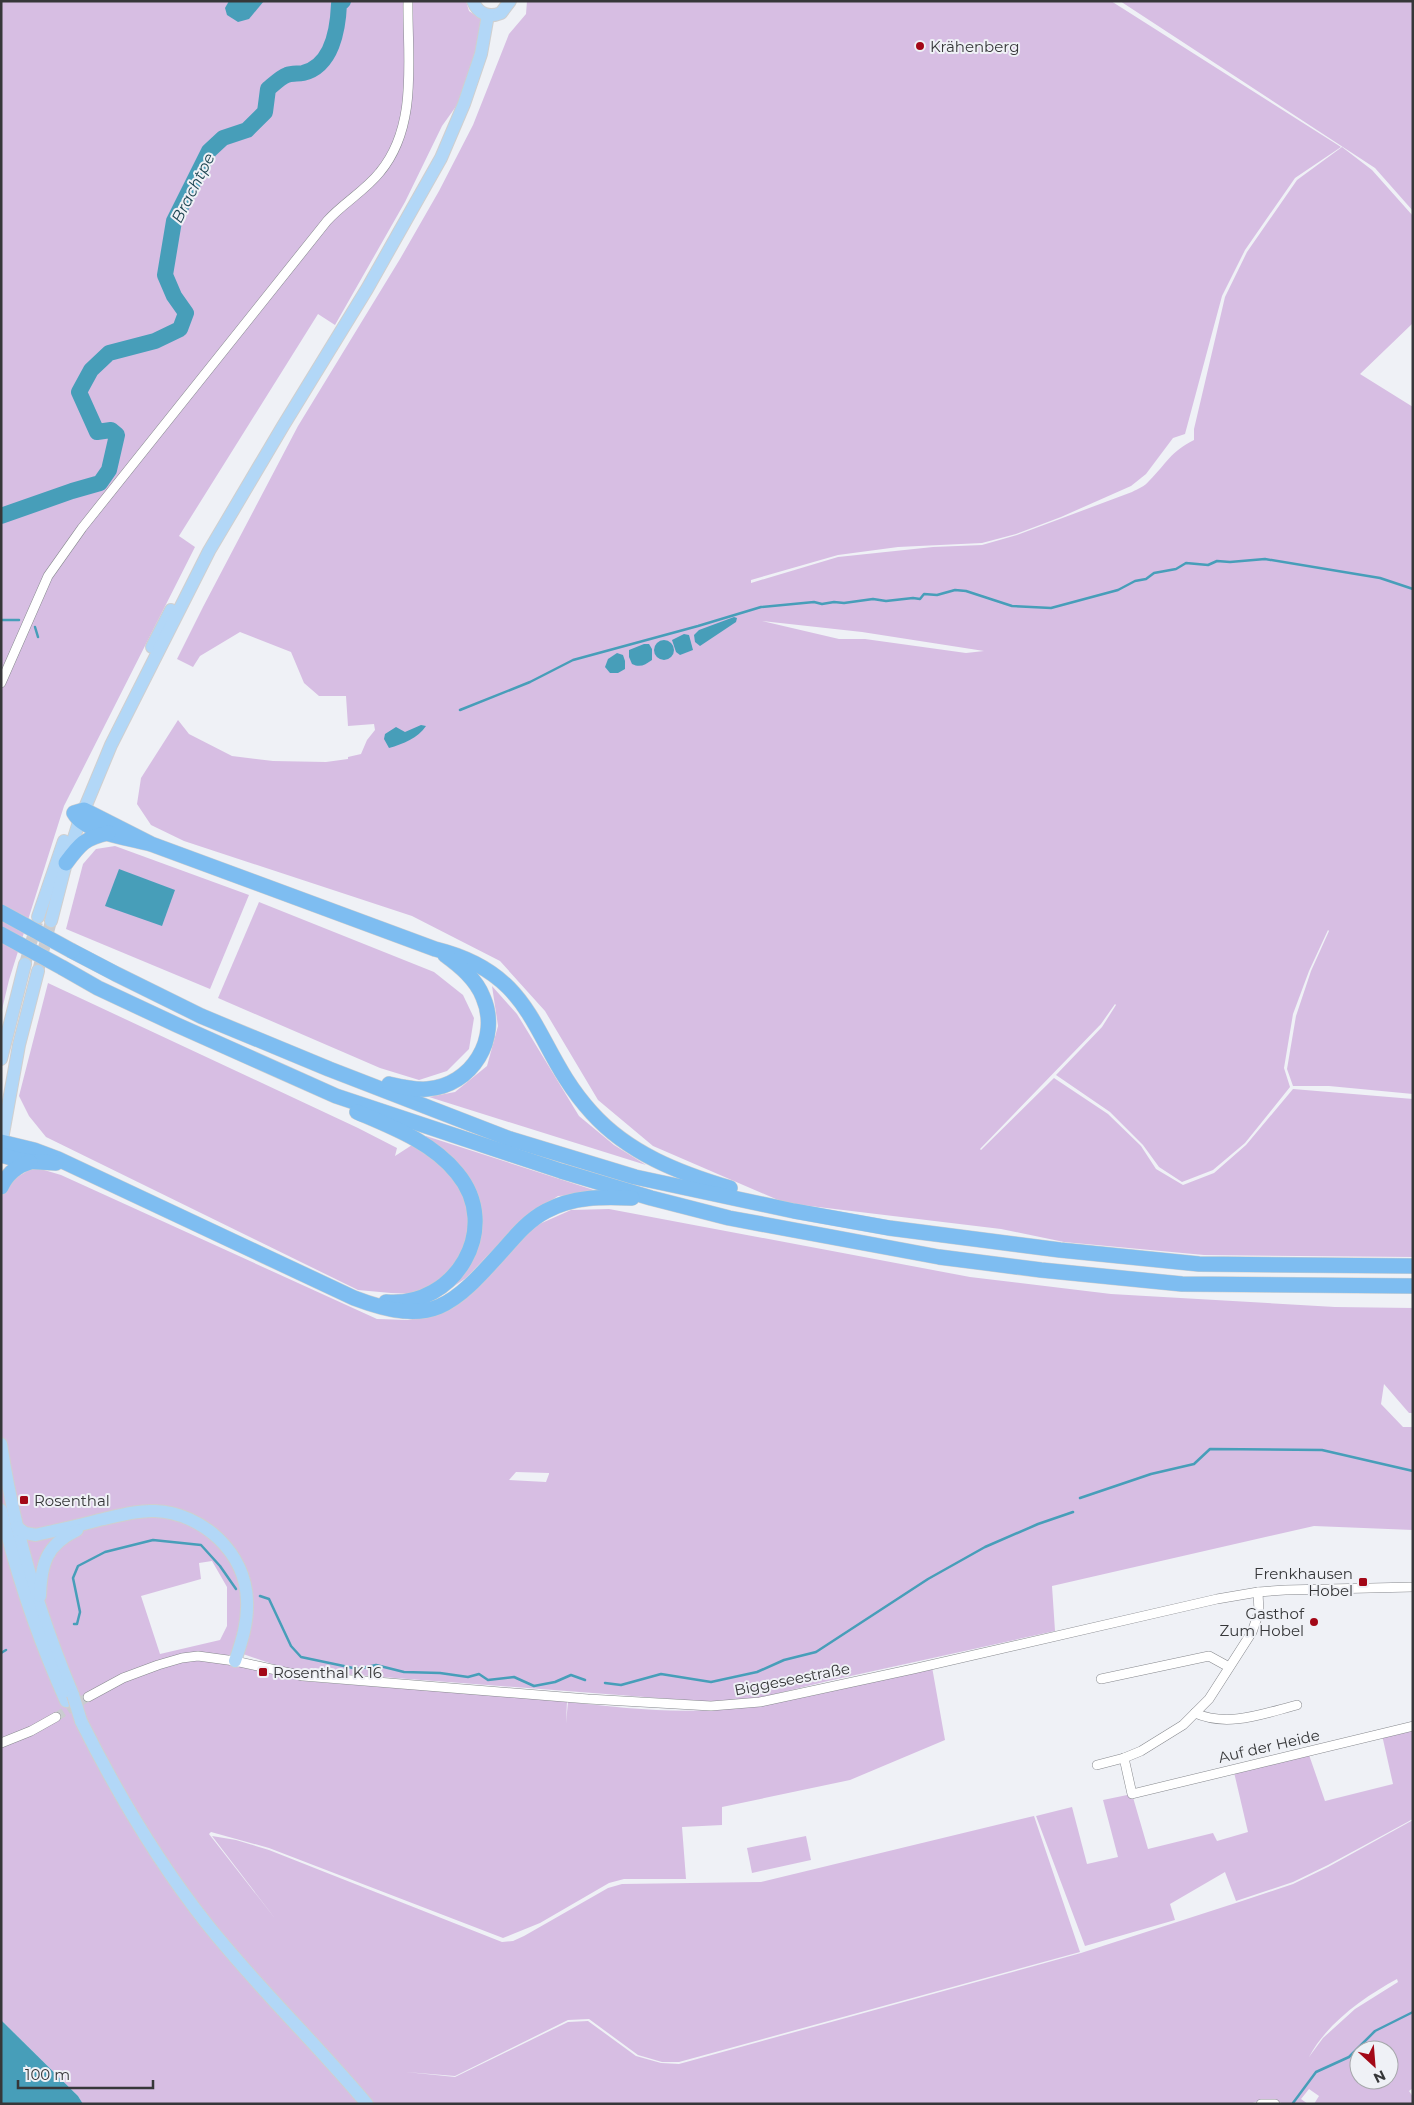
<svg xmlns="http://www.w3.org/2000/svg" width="1414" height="2105" viewBox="0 0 1414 2105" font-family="Montserrat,sans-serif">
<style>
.green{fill:#d7bee3;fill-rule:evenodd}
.water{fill:#479eb9}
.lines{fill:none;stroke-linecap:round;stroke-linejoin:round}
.stream{stroke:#479eb9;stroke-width:2.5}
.river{stroke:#479eb9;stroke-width:16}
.street-tunnel{stroke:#caccd0;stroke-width:9;stroke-dasharray:9 4.5;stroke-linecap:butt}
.primary-tunnel{stroke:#caccd0;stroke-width:12;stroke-dasharray:12 6;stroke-linecap:butt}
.street-casing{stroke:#87898e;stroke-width:10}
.primary-casing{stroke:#cfcfcf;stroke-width:14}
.highway-casing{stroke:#cfcfcf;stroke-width:16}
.street{stroke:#fff;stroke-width:9}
.primary{stroke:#b2d7f7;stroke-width:12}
.highway{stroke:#7ebdf1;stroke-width:15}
.primary-bridge-casing{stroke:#cfcfcf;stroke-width:14;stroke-linecap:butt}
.highway-bridge-casing{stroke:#cfcfcf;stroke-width:16;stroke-linecap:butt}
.primary-bridge{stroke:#b2d7f7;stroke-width:12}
.highway-bridge{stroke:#7ebdf1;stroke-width:15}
.poi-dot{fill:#a30817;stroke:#eff1f6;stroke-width:2}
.labels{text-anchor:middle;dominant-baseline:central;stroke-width:4;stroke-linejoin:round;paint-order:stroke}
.poi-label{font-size:15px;fill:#363739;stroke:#eff1f6;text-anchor:start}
.street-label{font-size:15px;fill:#363739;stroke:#eff1f6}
.water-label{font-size:16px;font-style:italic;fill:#1e4652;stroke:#eff1f6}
</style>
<rect width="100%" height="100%" fill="#eff1f6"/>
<g class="green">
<polygon points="1,1 466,1 469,11 482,20 479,45 457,105 442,126 405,202 335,325 318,314 179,536 195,547 64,806 9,980 1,1014"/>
<path d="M527,1H1111L1341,147L1295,178L1245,250L1222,296L1185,434L1173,438L1146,474L1131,486L1061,517L1016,534L982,543L898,547L838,555L751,580V583L838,557L933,547L982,545L1017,535L1132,492C1138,489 1145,486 1149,481C1167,463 1170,452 1194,440V429L1225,297L1247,252L1297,180L1342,147L1372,170L1413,216V323L1360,374L1413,407V1094L1329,1086H1293L1287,1069L1296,1016L1311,971L1329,931L1328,930L1309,971L1293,1014L1284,1068L1290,1087L1245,1143L1213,1170L1182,1182L1159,1167L1143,1145L1110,1112L1056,1075L1102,1027L1116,1005L1115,1004L1101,1024L980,1149L981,1150L1054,1078L1108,1114L1141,1146L1156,1169L1183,1185L1214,1173L1246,1145L1293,1089L1413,1099V1257L1204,1255L1064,1242L1001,1229L785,1203L653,1146L598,1100L545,1011L500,961L412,916L184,841L151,825L137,804L141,778L178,720L189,734L232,756L273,761L326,762L348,759V757L361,754L367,740L375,730L374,724L348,726L346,696H319L304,683L291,652L240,632L200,656L193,667L177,659L203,607L298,426L400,259L439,191L473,125L509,34L526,14ZM762,621L862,632L984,651L966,653L865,639H839Z"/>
<polygon points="1120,1 1413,1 1413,211 1375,168"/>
<polygon points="115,846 249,895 210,989 66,929 83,864 96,849"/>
<polygon points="259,902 434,972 463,995 474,1018 469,1049 447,1071 419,1080 380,1068 218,998"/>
<polygon points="48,983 358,1128 397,1148 395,1156 426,1136 603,1193 558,1196 524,1218 466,1278 441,1295 391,1293 358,1290 46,1137 29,1116 19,1096"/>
<polygon points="492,986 517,1014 579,1116 614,1145 646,1165 429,1097 455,1092 487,1066 498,1026"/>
<path d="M34,1167L61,1175L377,1319L408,1320L435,1314L535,1226L571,1210L609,1209L970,1277L1111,1294L1335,1307L1413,1308V1413H1409L1384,1384L1381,1404L1403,1427H1413V1530L1314,1526L1052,1586L1055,1631L828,1681L759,1698L710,1702L290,1670L243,1654L238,1661L304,1681L567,1701L566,1723L568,1702C615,1707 665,1713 712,1710C787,1706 860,1683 932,1667L945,1740L850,1780L722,1807V1825L682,1827L686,1879H624L609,1883L540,1923L503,1938L269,1848L211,1832L209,1834L277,1921L212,1836L236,1840L269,1850L502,1942L513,1941L524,1936L608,1888L622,1884L761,1882L1034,1816L1080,1952L679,2062H662L638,2055L589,2019L568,2020L455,2076L406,2072L455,2077L568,2022L588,2021L636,2056L661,2063L679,2064L1081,1953L1242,1901L1293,1884L1328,1867L1413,1820V2088L1409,2091L1413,2097V2104H1314L1319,2096L1309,2089L1301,2099L1308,2104H1283L1276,2100L1265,2099L1249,2104H83L78,2096L1,2020V1178L9,1182ZM516,1472L549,1473V1474L546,1482L509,1480ZM212,1561L227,1587V1626L220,1640L160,1654L141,1596L201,1579L199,1563ZM1397,1979L1398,1982L1355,2009L1323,2038L1309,2057C1327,2023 1364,1997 1397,1979ZM1359,2050H1389V2080H1359Z"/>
<polygon points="1413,1727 1413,1819 1328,1865 1293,1882 1236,1901 1225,1872 1170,1904 1175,1920 1085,1946 1036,1816 1072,1807 1087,1864 1118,1857 1103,1800 1132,1794 1148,1849 1213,1833 1217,1841 1248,1832 1233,1768 1308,1752 1325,1801 1393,1784 1382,1735"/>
<polygon points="806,1836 811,1860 752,1873 747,1848"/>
</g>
<g class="water">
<polygon points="229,1 264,1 249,19 238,22 227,15 225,8"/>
<polygon points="734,617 737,618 736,622 700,646 695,642 694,635 699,630"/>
<polygon points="684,634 689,635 693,650 680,655 676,652 672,640"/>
<circle cx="664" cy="650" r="10"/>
<path d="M644,644H649L652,649V660C645,665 640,668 632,664L629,657V650Z"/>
<polygon points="617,653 623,655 625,661 625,669 618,673 610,673 605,667 608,659"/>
<path d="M421,725L426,726C418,738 403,744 389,748L384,739L385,734L396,727L405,732Z"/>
<polygon points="119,869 175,890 162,926 105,906"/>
<polygon points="1,2020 78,2096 83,2104 1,2104"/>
</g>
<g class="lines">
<g class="stream">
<polyline points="1,620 19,620"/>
<polyline points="35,627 38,637"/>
<polyline points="460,710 530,682 573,660 698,626 761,607 814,602 822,604 834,602 844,603 873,599 886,601 913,598 920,599 924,594 937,595 955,590 966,591 1012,606 1051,608 1118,590 1135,581 1146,579 1154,573 1176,569 1186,563 1208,565 1217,561 1230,562 1265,559 1380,578 1413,589"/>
<polyline points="1080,1498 1151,1474 1194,1464 1210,1449 1322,1450 1413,1471"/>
<polyline points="260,1596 269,1599 291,1646 301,1657 358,1669 376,1665 404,1672 440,1673 468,1677 479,1674 488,1680 514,1677 534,1686 555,1682 571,1675 585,1680"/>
<polyline points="74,1624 77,1624 80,1612 73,1578 78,1566 105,1552 153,1540 201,1545 220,1566 236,1589"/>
<polyline points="1,1653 6,1650"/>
<polyline points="605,1683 621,1685 661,1674 711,1682 757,1672 784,1660 816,1652 928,1579 985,1547 1038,1524 1073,1512"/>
<polyline points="1293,2103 1316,2072 1349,2057 1375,2031 1413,2012"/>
</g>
<path class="river" d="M1,516L72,491L100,483L109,470L117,435L111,430L97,432L79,392L91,370L109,353L155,341L180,329L186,313L174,296L165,275L174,221L209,151L223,138L247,130L265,112L268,89C274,84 281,77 287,75C292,73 298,74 303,73C332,66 338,29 339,4L343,1"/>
<polyline class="street-tunnel" points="56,1717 88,1697"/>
<g class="primary-tunnel">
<polyline points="25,964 37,922"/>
<polyline points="38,971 51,921"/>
</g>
<g class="street-casing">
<g id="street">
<path d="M1,683L48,576L82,528L327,221C343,203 365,191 380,172C419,125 407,57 408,1"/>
<polyline points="1101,1679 1209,1656 1229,1667"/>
<polyline points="88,1697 123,1678 158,1665 182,1658 198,1656 235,1661 303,1676 588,1699 711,1706 760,1702 913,1669 1217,1599 1258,1592 1285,1590 1413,1587"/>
<path d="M1195,1713C1228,1728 1265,1713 1297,1705"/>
<polyline points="1,1743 31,1731 56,1717"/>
<polyline points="1124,1758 1132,1794 1413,1726"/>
<polyline points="1097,1765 1124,1758 1141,1751 1183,1725 1209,1699 1252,1632 1259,1612 1258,1592"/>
<polyline points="1261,2104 1275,2104"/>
</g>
</g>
<g class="primary-casing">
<g id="primary">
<path d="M473,1C478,14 489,18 501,13L510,1"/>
<polyline points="152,647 171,610"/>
<polyline points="38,917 64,841"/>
<polyline points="51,921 66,863 79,822 111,745 209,551 283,426 367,289 441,158 464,104 481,54 488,15"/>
<polyline points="1,1059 25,964"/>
<polyline points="1,1145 19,1045 38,971"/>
<path d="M1,1444C14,1531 39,1614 73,1695"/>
<path d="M1,1510C17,1577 38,1639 66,1701"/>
<path d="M17,1527L25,1533L36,1535C57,1530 78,1526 99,1520C117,1516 137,1510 155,1511C203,1513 246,1553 247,1601C248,1622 242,1641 235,1661"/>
<path d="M40,1596C41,1564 46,1545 77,1530"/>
<path d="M81,1721C117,1793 157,1861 207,1924C257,1987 315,2042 367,2104"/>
</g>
</g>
<g class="highway-casing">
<g id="highway">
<path d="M151,844L84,810L74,813C85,833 129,838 151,844L435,949C541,975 531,1047 592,1113C628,1153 679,1173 730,1188"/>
<path d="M66,863C80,844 85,838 108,833"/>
<polyline points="72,951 116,974 201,1016 329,1069 510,1139 635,1177 794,1211 889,1228 1060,1250 1199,1264 1413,1266"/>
<polyline points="63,968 98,988 177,1025 336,1096 561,1171 651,1198 729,1218 939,1257 1041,1270 1182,1284 1413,1286"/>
<path d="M389,1084C402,1087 414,1090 427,1089C472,1086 501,1038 483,997C476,979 460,966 445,955"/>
<path d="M357,1112C392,1127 432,1142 457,1173C503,1228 455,1308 386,1302"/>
<path d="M1,1142L34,1150L58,1159L354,1298C433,1328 452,1307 504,1249C517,1234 529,1220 546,1211C574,1196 602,1197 632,1198"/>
<polyline points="1,1155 22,1161 56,1163"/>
<path d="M1,1187C7,1174 16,1166 30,1162"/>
</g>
</g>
<use href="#street" class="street"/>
<use href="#primary" class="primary"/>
<use href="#highway" class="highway"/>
<g class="primary-bridge-casing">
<polyline id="primary-bridge" points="73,1695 81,1721"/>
</g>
<g class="highway-bridge-casing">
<g id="highway-bridge">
<polyline points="1,912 72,951"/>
<polyline points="1,934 63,968"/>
</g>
</g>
<use href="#primary-bridge" class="primary-bridge"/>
<use href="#highway-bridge" class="highway-bridge"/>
</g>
<g class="poi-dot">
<circle cx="920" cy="46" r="5"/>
<rect x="19" y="1495" width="10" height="10" rx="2.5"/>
<rect x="1358" y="1577" width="10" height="10" rx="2.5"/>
<circle cx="1314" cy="1622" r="5"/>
<rect x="258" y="1667" width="10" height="10" rx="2.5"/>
</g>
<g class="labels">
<g class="poi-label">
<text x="930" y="46">Krähenberg</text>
<text x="34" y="1500">Rosenthal</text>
<text x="1353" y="1573" text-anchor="end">Frenkhausen<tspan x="1353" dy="17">Hobel</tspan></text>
<text x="1304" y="1613" text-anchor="end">Gasthof<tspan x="1304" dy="17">Zum Hobel</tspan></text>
<text x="273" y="1672">Rosenthal K 16</text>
</g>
<g class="street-label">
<text transform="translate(792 1679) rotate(-11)">Biggeseestraße</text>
<text transform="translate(1269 1746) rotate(-13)">Auf der Heide</text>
</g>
<g class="water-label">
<text transform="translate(193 188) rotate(-63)">Brachtpe</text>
</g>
</g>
<rect width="1414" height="2105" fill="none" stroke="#363739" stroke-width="5"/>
<g transform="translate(1374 2065) rotate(154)"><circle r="24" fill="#eff1f6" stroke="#a5a7aa"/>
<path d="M0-4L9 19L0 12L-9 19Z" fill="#a30817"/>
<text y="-8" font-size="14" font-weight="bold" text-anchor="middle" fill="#363739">N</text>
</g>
<path d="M18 2080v8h135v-8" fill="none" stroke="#363739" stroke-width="2.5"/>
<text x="25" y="2080" font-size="15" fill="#363739" stroke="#eff1f6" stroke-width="4" paint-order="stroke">100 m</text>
</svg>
